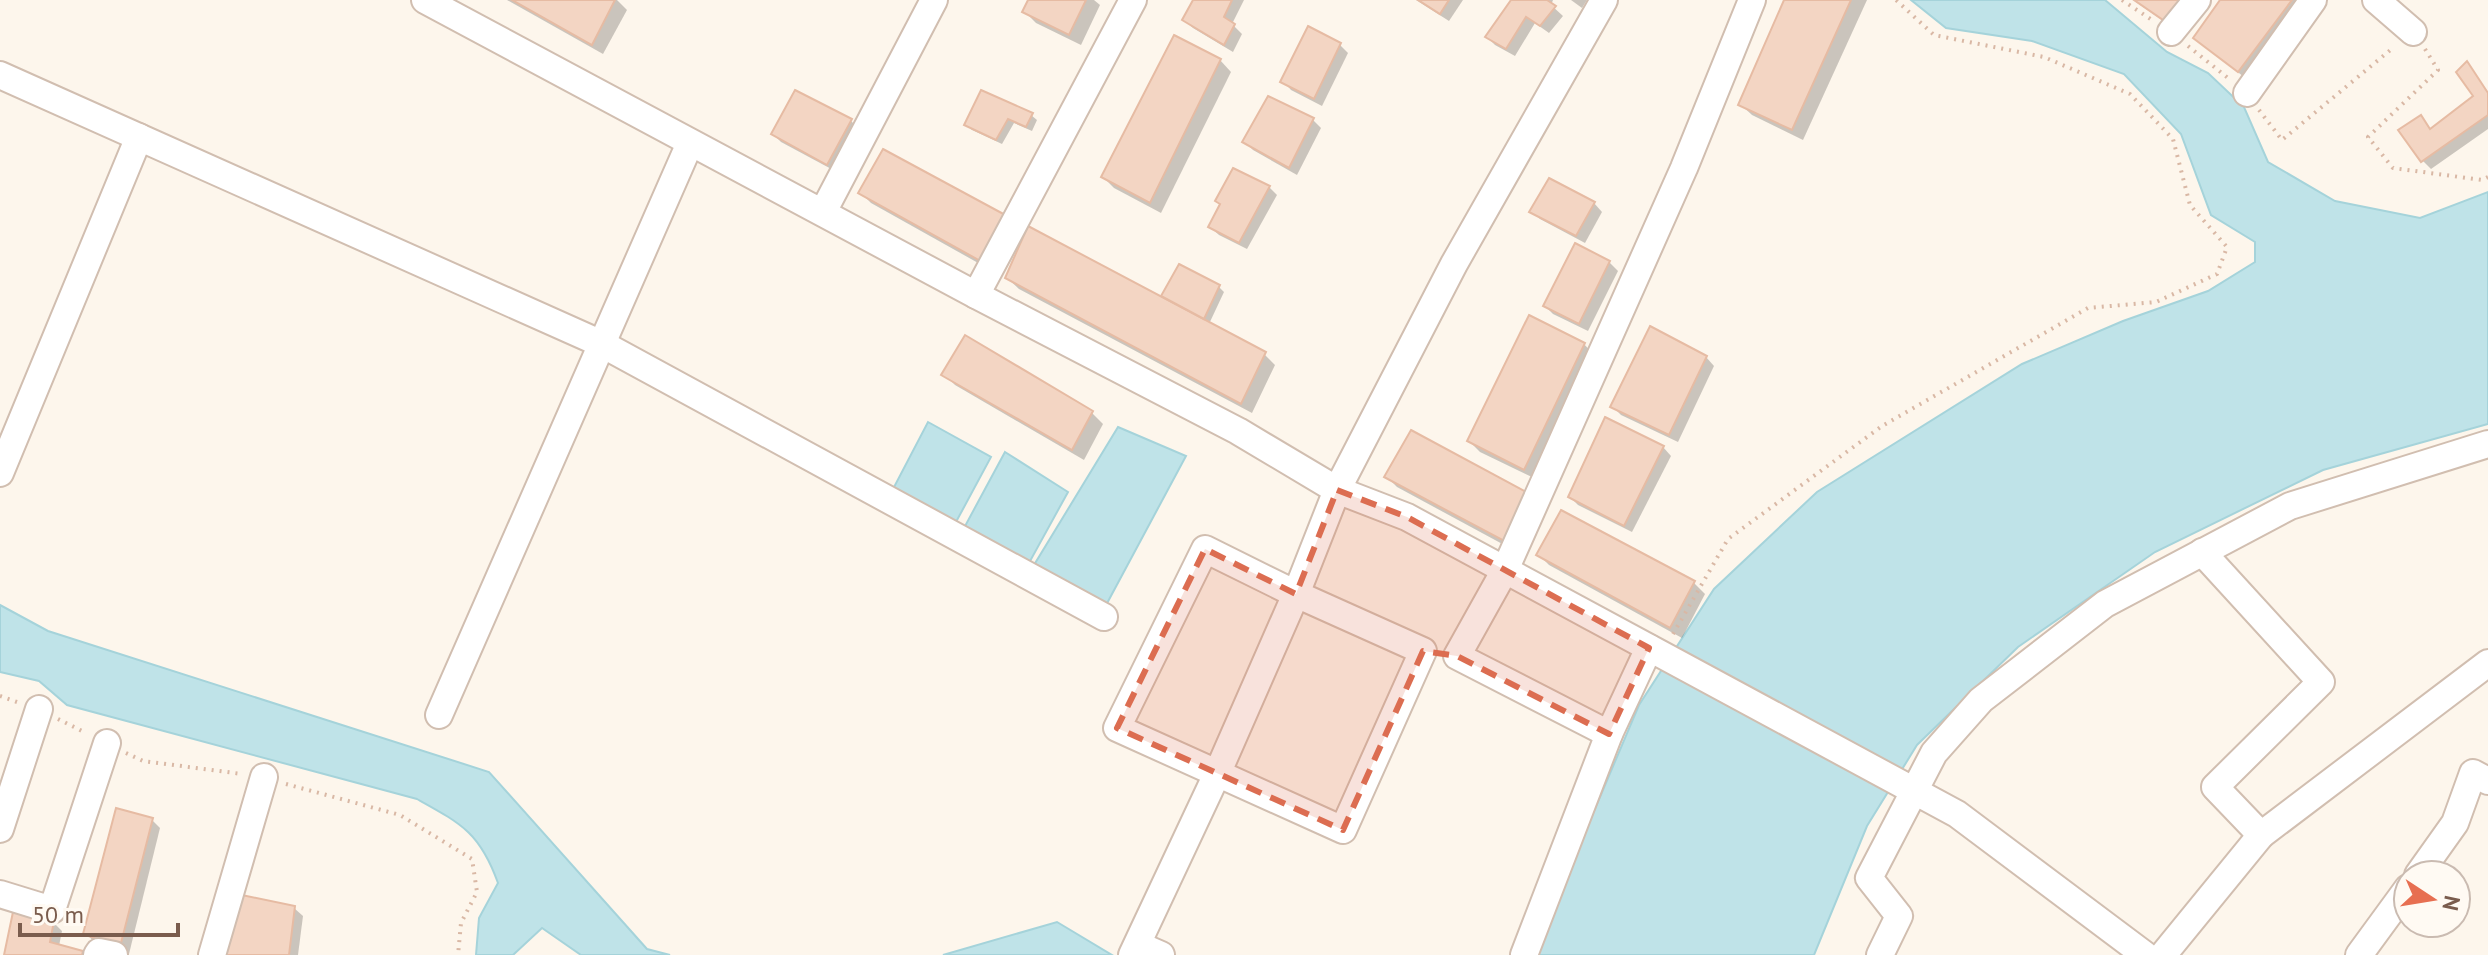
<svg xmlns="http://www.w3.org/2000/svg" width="2488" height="955" viewBox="0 0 2488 955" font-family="'PT Sans',sans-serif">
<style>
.water{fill:#bfe3e8;stroke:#a5d3da;stroke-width:2}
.shadow{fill:#0003}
.building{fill:#f3d5c3;stroke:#e6bba3;stroke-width:2}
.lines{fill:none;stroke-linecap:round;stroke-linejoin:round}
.minor-casing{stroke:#d1beb0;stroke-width:30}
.path{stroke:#d9b8a5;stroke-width:4;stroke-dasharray:2 6;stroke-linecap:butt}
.minor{stroke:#fff;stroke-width:26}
.marked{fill:#dc6d51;fill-opacity:0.2;stroke:#dc6d51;stroke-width:6;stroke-dasharray:16 10;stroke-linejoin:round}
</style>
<rect width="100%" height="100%" fill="#fdf6ec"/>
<g class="water">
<polygon points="1911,0 2105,0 2167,52 2208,73 2244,107 2268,162 2335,201 2420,218 2488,192 2488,424 2323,470 2155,552 2018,647 1917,745 1867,826 1814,955 1533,955 1639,705 1714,589 1817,492 2022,364 2123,321 2208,291 2255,262 2255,242 2211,215 2181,134 2124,74 2032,41 1946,28"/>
<polygon points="928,422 991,457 956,522 893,489"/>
<polygon points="1118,427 1186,456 1105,607 1034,565"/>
<polygon points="1005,452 1068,492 1029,563 964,528"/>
<path d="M0,605L48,631L489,772L647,949L670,955H581L542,928L513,955H476L479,918L498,883C480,833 462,824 417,799L67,705L39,681L0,672Z"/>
<polygon points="1057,922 1112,955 943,955"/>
</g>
<g class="shadow">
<polygon points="507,0 617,0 627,10 603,54"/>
<polygon points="1030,0 1094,0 1100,5 1081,45 1036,23 1025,12"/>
<polygon points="1196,0 1244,0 1232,24 1242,34 1233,52 1193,28 1184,20"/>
<polygon points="1416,0 1463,0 1449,21"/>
<polygon points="1514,0 1553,0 1551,5 1563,16 1549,33 1535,23 1515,56 1495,45 1487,37"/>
<polygon points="1571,0 1587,0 1582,8"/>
<polygon points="1786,0 1867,0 1803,140 1752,115 1740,104"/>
<polygon points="2133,0 2202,0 2178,31"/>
<polygon points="2223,0 2311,0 2250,82 2196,38"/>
<polygon points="1340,45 1348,53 1322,106 1291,90 1283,81"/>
<polygon points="1220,60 1231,72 1161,213 1114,188 1103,177"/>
<polygon points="2467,64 2488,92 2488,129 2431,169 2423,161 2421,118 2432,130 2475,96"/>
<polygon points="1031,115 1037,120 1032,131 1014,123 1002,144 972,130 966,125"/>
<polygon points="1312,119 1321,128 1297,175 1253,150 1245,142"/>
<polygon points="851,121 859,129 835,171 781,142 773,134"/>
<polygon points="884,151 996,273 871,203 860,192"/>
<polygon points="1269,187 1277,195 1247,249 1219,235 1210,227"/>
<polygon points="1594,203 1602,212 1585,243 1540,219 1532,211"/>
<polygon points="1609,262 1618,271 1588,331 1553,314 1545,306"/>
<polygon points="1007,278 1169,302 1163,296 1219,287 1224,292 1209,324 1264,354 1275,365 1252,413 1019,289"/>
<polygon points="1584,344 1595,356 1536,479 1480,452 1469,441"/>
<polygon points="1706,357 1714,366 1678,442 1621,415 1613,407"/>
<polygon points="944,374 1092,413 1103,424 1084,460 955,385"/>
<polygon points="1663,447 1671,456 1632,532 1578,505 1570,497"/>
<polygon points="1386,476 1531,497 1519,553 1397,487"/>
<polygon points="1538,554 1694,583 1705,594 1682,638 1549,565"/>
<polygon points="152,820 160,828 129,954 94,942 86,933"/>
<polygon points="294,908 303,916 298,955 226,955"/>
<polygon points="53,922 62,931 59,946 85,955 6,955"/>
</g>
<g class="building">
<polygon points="512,0 615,0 592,45"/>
<polygon points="1028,0 1086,0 1069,35 1022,12"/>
<polygon points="1193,0 1232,0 1224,17 1235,24 1224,45 1182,20"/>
<polygon points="1418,0 1449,0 1440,14"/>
<polygon points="1511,0 1547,0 1556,6 1540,26 1526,17 1506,49 1485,37"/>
<polygon points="1784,0 1851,0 1792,130 1738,105"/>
<polygon points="2134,0 2182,0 2166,22"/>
<polygon points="2220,0 2292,0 2238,72 2193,38"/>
<polygon points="1308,26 1341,43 1314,99 1280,82"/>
<polygon points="1174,35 1221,59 1150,203 1101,177"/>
<polygon points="2467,61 2488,93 2488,115 2421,162 2398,130 2421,115 2430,129 2473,96 2456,72"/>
<polygon points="795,90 852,119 827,165 771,134"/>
<polygon points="981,90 1033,113 1026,127 1008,119 996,140 964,125"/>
<polygon points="1268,96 1314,118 1289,168 1242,142"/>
<polygon points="883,149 1009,217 984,263 858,193"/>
<polygon points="1233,168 1270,186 1239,243 1208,227 1220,204 1215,201"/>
<polygon points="1549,178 1595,202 1576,236 1529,212"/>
<polygon points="1028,226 1266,352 1241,404 1005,278"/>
<polygon points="1575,243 1610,261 1579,324 1543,306"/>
<polygon points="1179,264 1220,285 1204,319 1161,296"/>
<polygon points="1529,315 1585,343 1524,470 1467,441"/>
<polygon points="1650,326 1707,356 1669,435 1610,407"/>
<polygon points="965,335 1093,411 1072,450 941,375"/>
<polygon points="1605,417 1664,446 1624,526 1568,497"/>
<polygon points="1411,430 1532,495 1508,543 1384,477"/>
<polygon points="1561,510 1695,581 1670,628 1536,555"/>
<polygon points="116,808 153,818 120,947 83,934"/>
<polygon points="237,894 295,906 289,955 224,955"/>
<polygon points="13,912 54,921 50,942 83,951 82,955 4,955"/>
</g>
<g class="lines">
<g class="minor-casing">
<g id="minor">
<polyline points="425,0 976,295 1238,431 1337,490 1407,517 1957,814 2145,955"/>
<polyline points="2376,0 2413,32"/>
<polyline points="2171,32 2197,0"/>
<polyline points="0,75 602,344 1104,617"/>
<polyline points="2247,93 2313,0"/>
<polyline points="823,212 934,0"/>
<polyline points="976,295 1133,0"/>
<polyline points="0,473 139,137"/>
<polygon points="1205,549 1296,594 1423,651 1343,830 1117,728"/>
<polyline points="2202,552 2321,682 2215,787 2261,835 2488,663"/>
<polyline points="1649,648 1609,734 1457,656 1505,570 1684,168 1752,0"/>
<polyline points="439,715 690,143"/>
<polyline points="0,829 39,709"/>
<polyline points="2418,875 2455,823 2473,773 2488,781"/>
<polyline points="0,894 52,910 107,743"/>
<polyline points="1138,945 1161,955"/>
<polyline points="97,955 99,952 114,955"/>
<polyline points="212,955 264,777"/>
<polyline points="1132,955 1217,774 1296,594 1337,490 1454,264 1604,0"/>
<polyline points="1524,955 1609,734"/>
<polyline points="1880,955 1899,916 1869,878 1934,753 1981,700 2105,604 2290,506 2488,444"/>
<polyline points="2163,955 2261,835"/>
<polyline points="2359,955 2408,888"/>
</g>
</g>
<g class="path">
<polyline points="2122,0 2152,20"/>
<polyline points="2188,46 2228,78"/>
<polyline points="2425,49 2438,70 2368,137 2393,168 2482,180 2488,177"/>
<polyline points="2259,110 2282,140 2394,47"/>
<polyline points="1673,634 1728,539 1882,426 2088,308 2156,302 2217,274 2227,247 2190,205 2173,139 2130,94 2044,57 1934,35 1896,0"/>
<polyline points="0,696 17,702"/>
<polyline points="58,719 86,733"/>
<polyline points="126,753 143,761 242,774"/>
<polyline points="286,784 400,815 472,859 477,892 461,923 458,955"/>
</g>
<use href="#minor" class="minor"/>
</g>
<path class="marked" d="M1337,490L1407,517L1649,648L1609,734L1457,656L1423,651L1343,830L1117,728L1205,549L1296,594Z"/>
<g transform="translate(2432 899) rotate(102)"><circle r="38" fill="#fffaf3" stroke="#cabbb1" stroke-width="2"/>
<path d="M0-6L14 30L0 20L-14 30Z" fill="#e76f51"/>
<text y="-12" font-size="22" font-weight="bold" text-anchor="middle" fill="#7a5c4d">N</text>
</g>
<path d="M20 923v12h158v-12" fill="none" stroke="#7a5c4d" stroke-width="4"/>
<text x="32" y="923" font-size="24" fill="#7a5c4d" stroke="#fffaf3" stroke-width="6" paint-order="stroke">50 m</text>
</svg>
